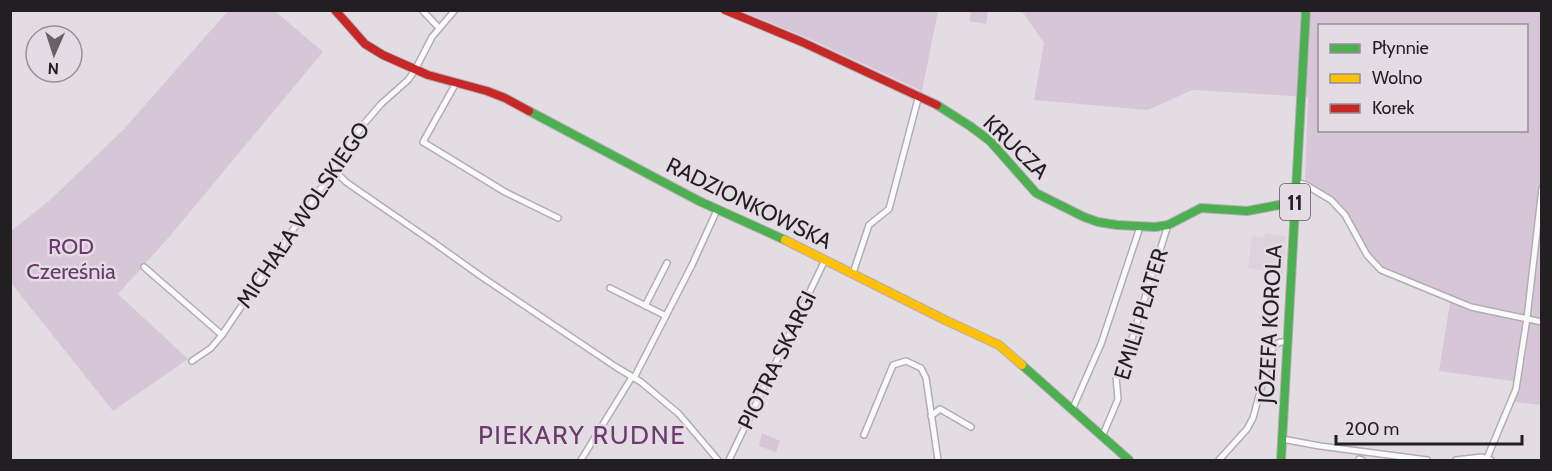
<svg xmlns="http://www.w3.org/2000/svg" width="1552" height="471" viewBox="0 0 1552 471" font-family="Cabin,sans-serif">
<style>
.built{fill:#ded2de}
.green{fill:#d7c6d7;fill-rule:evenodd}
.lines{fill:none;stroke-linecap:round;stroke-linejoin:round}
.street-casing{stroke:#b2adb2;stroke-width:8}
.fast-casing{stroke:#b2adb2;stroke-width:10}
.slow-casing{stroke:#b2adb2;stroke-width:10}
.jam-casing{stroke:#b2adb2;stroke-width:10}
.street{stroke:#fbfafb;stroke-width:5}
.fast{stroke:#4caf50;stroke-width:8}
.slow{stroke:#ffc107;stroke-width:8}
.jam{stroke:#c62828;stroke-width:8}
.labels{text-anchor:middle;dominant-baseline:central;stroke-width:5;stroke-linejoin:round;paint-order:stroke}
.shield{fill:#e5dbe5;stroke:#5c575c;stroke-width:1.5}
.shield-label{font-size:21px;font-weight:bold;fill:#221f22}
.street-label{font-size:22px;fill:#221f22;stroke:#e5dbe5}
.park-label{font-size:22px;fill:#69396c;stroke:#e5dbe5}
.quarter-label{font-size:26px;letter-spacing:1.5px;fill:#6c3c6f;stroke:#e5dbe5}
</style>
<rect width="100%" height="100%" fill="#e3dde3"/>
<polygon class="built" points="1265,233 1286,236 1283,274 1248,268 1252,236 1264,238"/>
<g class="green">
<polygon points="228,11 275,11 323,52 170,236 118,294 188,359 113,411 11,283 11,231 50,200 123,130"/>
<polygon points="742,11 938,11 922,91 812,40"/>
<polygon points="971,11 988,11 986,24 969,21"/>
<path d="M1019,11H1541V405L1515,402L1519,382L1439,371L1450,303L1370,261L1350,225L1331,201L1305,185L1308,97L1192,90L1148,110L1034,100L1044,43L1024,14ZM1320,26H1526V130H1320Z"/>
<polygon points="762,433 780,441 776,452 759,446"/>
</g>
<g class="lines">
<g class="street-casing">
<g id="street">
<polyline points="422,10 439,28"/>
<polyline points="456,83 423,142 505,192 558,218"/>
<polyline points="333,169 346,182 356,189 433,242 482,277 616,367 641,382 679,414 718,460"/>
<polyline points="1296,182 1306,185 1331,200 1345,215 1367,255 1381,270 1471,307 1542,322"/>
<polyline points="144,267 222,335"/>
<polyline points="853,273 869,225 889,209 919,95"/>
<polyline points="610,288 666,316"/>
<polyline points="645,306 667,263"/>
<polyline points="192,361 211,348 222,335 326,181 343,153 363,125 381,104 408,80 415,70 432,37 455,10"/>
<polyline points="634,378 692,265 717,210"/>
<polyline points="1072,410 1101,344 1140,227"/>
<polyline points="931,416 940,409 971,427"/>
<polyline points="864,435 893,365 906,361 921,368 926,378 938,460"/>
<polyline points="1102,437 1118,399 1116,377 1131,342 1168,225"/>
<polyline points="1282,439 1320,446 1427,460"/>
<polyline points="1487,458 1516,389 1527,318 1542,188"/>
<polyline points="1359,459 1362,460"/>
<polyline points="581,460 632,377"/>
<polyline points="729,460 825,260"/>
<path d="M1219,460L1247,429L1253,418L1271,351C1275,344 1279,341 1287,342"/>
<polyline points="1456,460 1482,457 1491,460"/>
</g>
</g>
<g class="fast-casing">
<g id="fast">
<polyline points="937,105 970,126 990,141 1036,193 1084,217 1098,222 1117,225 1155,227 1168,225 1201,208 1247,211 1295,202"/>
<polyline points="529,111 699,201 785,240"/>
<polyline points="1022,365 1129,460"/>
<polyline points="1281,460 1306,10"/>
</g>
</g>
<g class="slow-casing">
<polyline id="slow" points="785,240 945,320 999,345 1022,365"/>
</g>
<g class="jam-casing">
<g id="jam">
<polyline points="335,10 365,44 383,55 428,75 487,91 505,98 529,111"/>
<polyline points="725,10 802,42 937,105"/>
</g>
</g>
<use href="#street" class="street"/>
<use href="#fast" class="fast"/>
<use href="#slow" class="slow"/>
<use href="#jam" class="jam"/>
</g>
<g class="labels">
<rect class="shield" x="1280" y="184" width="30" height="36" rx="4.5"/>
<g class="shield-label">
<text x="1295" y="202">11</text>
</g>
<g class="street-label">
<text transform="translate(1016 147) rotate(44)">KRUCZA</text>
<text transform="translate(749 203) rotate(26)">RADZIONKOWSKA</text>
<text transform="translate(303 215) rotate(-56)">MICHAŁA WOLSKIEGO</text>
<text transform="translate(1141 314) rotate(-73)">EMILII PLATER</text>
<text transform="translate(1270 324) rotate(-87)">JÓZEFA KOROLA</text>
<text transform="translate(777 360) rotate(-64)">PIOTRA SKARGI</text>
</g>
<g class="park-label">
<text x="71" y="246">ROD<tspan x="71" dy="25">Czereśnia</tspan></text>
</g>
<g class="quarter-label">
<text x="582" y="435">PIEKARY RUDNE</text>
</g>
</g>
<rect width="1552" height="471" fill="none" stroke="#221f22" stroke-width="24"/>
<rect x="1318" y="24" width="210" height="108" fill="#e5dbe5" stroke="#979097" stroke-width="1.5"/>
<rect x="1330" y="44" width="30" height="9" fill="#4caf50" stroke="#979097" stroke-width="1.5"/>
<text x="1372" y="54" font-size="18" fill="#221f22">Płynnie</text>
<rect x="1330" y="74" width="30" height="9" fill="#ffc107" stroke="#979097" stroke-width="1.5"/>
<text x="1372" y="84" font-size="18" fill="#221f22">Wolno</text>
<rect x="1330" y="104" width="30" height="9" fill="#c62828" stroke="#979097" stroke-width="1.5"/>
<text x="1372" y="114" font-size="18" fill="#221f22">Korek</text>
<g transform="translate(54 54) rotate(183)"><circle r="28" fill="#e5dbe5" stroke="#979097" stroke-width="1.5"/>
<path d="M0-4.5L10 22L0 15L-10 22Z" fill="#666266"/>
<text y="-9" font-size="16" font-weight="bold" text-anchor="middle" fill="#221f22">N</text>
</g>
<path d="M1336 435v9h186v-9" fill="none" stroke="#221f22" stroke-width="3"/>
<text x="1345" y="435" font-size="18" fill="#221f22" stroke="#e5dbe5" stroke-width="4.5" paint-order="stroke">200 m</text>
</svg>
